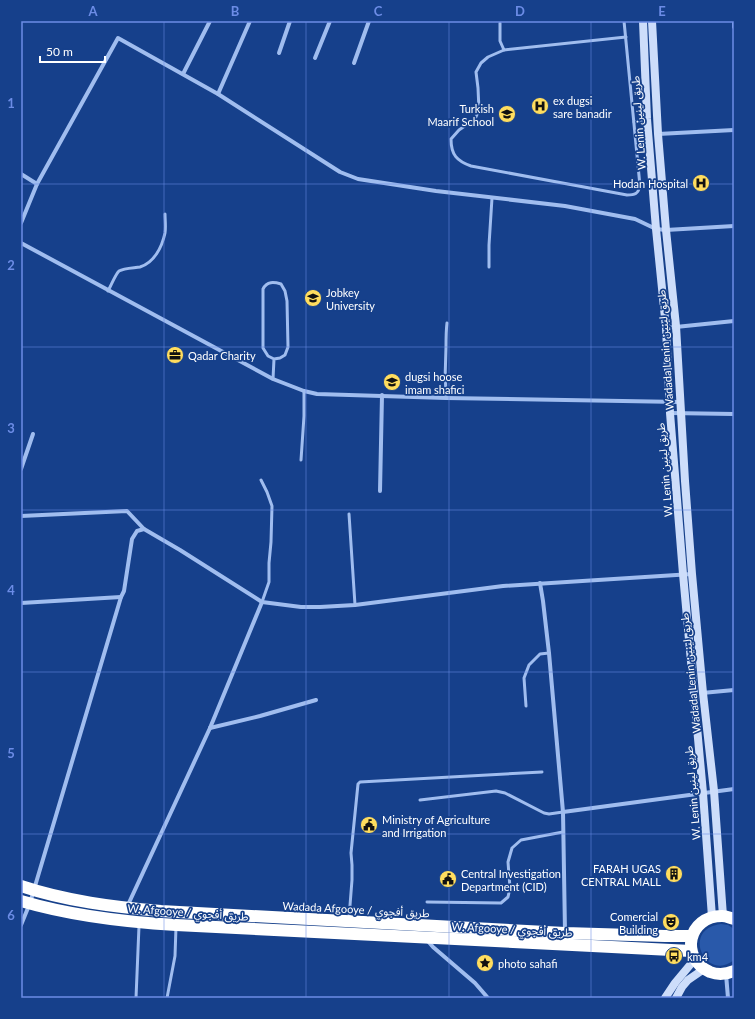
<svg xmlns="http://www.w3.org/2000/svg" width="755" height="1019" viewBox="0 0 755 1019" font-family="Lato,'Noto Sans Arabic',sans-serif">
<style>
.green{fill:#2959aa}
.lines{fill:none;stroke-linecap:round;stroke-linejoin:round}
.lane{stroke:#a0bdef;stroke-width:3}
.street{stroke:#a0bdef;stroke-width:4}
.secondary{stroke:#cdddfa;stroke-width:8}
.highway{stroke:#fff;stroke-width:12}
.grid{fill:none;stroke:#6c8ce6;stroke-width:1;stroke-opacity:0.55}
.labels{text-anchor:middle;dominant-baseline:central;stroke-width:3.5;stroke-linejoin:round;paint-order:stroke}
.poi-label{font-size:11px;fill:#fff;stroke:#16408b;text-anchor:start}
.street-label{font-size:11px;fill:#fff;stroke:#16408b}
.neatline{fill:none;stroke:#6c8ce6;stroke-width:1.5}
.grid-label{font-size:13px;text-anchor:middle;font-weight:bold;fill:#6c8ce6}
</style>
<rect width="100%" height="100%" fill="#16408b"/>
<path class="green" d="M721,924L728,925L734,929V960C706,983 680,929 721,924Z"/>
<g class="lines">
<g class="lane">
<polyline points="500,23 500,41 504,50 626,37"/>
<path d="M504,50L488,57L481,63L476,72L478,88L479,110L475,119L459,130L451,139C451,155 457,161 471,166L627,195C635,195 638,194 640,186L624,21"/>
<polyline points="634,122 646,120"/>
<polyline points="489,267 489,245 492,198"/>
<path d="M108,291C111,286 115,275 119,271C124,268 134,268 140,267C154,263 162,247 165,233C166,227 165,220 165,214"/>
<path d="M273,379L274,359L268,356L263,348V289C267,281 274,282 281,284L285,291L287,301L288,347L285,355L280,358L274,359"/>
<path d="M446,398C445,381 445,364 446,347C446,339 446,331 447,323"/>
<polyline points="301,460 304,416 304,391"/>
<polyline points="261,480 267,492 272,506 271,542 269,563 269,582 262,602"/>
<polyline points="349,514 355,605"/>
<polyline points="526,706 524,678 529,665 540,654 549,653"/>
<polyline points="420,800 496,791 505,793 544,813 549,814 563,812"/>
<polyline points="427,902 501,903 508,897 510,888 508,862 512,848 521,840 563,832"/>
<polyline points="349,918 352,880 352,865 351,853 358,784 360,782 542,772"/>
<polyline points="136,998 139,926"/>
<polyline points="167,998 175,956 176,927"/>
</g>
<g class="street">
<polyline points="734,21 734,27"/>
<polyline points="279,53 290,21"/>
<polyline points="315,58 330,21"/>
<polyline points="354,63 369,21"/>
<polyline points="183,74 210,21"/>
<polyline points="218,94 250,21"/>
<polyline points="658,134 734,130"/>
<polyline points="21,174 37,184 21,223"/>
<polyline points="37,184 118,38 218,94 340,172 358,179 436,191 565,206 635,219 656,229 666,230 734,226"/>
<polyline points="21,243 273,379 304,391 317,394 446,398 680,402"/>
<polyline points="666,328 734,321"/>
<polyline points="670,413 734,414"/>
<polyline points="21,469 33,434"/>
<polyline points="380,491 382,395"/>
<polyline points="21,516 127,511 144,529"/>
<polyline points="540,583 543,601 549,653 563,812 565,932"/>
<polyline points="21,603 121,597"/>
<polyline points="702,693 734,690"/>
<polyline points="210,728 260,716 316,700"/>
<polyline points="563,812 734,789"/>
<polyline points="127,907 210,728 262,602"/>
<polyline points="21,925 30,903 121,597 124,591 132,539 137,531 144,529 180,550 262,602 301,607 320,607 355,605 503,586 692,574"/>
<polyline points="427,940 433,947 475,983 488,998"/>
<polyline points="726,974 728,998"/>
</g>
<g class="secondary">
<polyline points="643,21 647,119 656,229 666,328 670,413 683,574 703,793 712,917"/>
<polyline points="652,21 658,134 666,230 676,326 685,481 692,574 703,693 714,791 723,916"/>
<polyline points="665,998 675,983 695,959"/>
<polyline points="676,998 682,987 688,980 704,969"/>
</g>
<g class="highway">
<path d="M21,886C66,901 114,907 161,911L565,933L665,936H692"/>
<path d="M21,901C72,916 124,922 176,925L691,951"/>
<path d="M734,919C730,918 726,916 722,916C688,916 679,958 710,972C718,975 727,974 734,971"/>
</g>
</g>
<path class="grid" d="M164,21V998M306,21V998M449,21V998M591,21V998M21,184H734M21,347H734M21,510H734M21,672H734M21,834H734"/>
<defs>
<g id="hospital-disc" transform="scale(0.9)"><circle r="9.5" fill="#ffdd5e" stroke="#16408b"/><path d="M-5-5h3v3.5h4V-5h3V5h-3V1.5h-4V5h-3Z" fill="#111"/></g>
<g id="school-disc" transform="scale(0.9)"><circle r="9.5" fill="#ffdd5e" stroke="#16408b"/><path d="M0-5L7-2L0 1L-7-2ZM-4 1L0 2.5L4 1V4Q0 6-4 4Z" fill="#111"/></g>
<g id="university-disc" transform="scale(0.9)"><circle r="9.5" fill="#ffdd5e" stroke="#16408b"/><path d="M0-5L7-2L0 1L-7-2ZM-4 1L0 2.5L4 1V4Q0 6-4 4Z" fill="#111"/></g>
<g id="office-disc" transform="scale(0.9)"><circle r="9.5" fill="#ffdd5e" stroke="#16408b"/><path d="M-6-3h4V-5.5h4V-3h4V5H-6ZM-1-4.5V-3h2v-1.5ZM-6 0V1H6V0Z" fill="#111"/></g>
<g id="civic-disc" transform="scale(0.9)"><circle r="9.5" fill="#ffdd5e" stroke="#16408b"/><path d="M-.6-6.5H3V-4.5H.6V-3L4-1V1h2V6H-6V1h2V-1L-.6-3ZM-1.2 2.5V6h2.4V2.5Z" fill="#111"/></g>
<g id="building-disc" transform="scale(0.9)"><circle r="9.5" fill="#ffdd5e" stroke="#16408b"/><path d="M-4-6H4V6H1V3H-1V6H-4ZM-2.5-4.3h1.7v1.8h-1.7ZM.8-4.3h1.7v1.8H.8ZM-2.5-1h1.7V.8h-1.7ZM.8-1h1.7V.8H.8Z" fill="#111"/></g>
<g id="theatre-disc" transform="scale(0.9)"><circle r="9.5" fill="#ffdd5e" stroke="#16408b"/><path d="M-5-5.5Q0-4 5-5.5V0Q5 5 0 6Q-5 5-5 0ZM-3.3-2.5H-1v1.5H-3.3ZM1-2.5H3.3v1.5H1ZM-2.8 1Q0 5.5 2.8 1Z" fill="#111"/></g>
<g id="bus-disc" transform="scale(0.9)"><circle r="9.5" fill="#ffdd5e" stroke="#16408b"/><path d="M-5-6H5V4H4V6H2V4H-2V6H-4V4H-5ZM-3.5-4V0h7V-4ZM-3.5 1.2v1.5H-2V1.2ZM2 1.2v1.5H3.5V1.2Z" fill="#111"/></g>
<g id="sight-disc" transform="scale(0.9)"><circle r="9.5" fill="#ffdd5e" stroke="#16408b"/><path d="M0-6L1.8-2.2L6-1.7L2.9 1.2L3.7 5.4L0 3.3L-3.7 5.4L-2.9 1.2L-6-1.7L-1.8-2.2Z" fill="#111"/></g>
</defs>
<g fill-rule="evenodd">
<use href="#hospital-disc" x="540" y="106"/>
<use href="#school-disc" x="507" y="114"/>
<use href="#hospital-disc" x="701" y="183"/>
<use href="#university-disc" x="313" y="298"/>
<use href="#office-disc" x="175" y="355"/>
<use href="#school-disc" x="392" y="382"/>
<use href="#civic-disc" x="369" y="825"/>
<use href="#building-disc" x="674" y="874"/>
<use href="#civic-disc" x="448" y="879"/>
<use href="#theatre-disc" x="671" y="922"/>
<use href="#bus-disc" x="674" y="956"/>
<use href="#sight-disc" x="485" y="963"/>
</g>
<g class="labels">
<g class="poi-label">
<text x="553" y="100">ex dugsi<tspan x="553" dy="13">sare banadir</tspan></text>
<text x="494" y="108" text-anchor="end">Turkish<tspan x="494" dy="13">Maarif School</tspan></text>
<text x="688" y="183" text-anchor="end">Hodan Hospital</text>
<text x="326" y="292">Jobkey<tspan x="326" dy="13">University</tspan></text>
<text x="188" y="355">Qadar Charity</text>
<text x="405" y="376">dugsi hoose<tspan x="405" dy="13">imam shafici</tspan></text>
<text x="382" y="819">Ministry of Agriculture<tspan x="382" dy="13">and Irrigation</tspan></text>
<text x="661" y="868" text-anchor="end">FARAH UGAS<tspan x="661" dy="13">CENTRAL MALL</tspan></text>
<text x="461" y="873">Central Investigation<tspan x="461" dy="13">Department (CID)</tspan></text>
<text x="658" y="916" text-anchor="end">Comercial<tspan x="658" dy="13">Building</tspan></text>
<text x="687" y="956">km4</text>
<text x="498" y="963">photo sahafi</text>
</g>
<g class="street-label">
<text transform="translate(638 123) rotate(-94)">W. Lenin طريق لينين</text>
<text transform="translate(665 350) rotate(-94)">Wadada Lenin طريق لينين</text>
<text transform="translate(664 470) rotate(-95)">W. Lenin طريق لينين</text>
<text transform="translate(690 673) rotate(-96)">Wadada Lenin طريق لينين</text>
<text transform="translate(692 793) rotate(-95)">W. Lenin طريق لينين</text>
<text transform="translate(356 909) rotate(3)">Wadada Afgooye / طريق أفجوي</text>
<text transform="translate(188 912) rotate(4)">W. Afgooye / طريق أفجوي</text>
<text transform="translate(512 929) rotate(3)">W. Afgooye / طريق أفجوي</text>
</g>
</g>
<rect width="755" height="1019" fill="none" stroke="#16408b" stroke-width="44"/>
<path d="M40 56v6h65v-6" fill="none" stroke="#ffffff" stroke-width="2"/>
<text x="46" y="56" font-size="12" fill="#ffffff" stroke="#16408b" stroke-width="3" paint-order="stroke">50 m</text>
<rect x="22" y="22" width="711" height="975" class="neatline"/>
<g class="grid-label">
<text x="93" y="16">A</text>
<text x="235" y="16">B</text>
<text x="378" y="16">C</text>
<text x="520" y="16">D</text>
<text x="662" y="16">E</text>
<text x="11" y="108">1</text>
<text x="11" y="270">2</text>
<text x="11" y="433">3</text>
<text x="11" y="595">4</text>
<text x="11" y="758">5</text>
<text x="11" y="920">6</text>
</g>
</svg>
